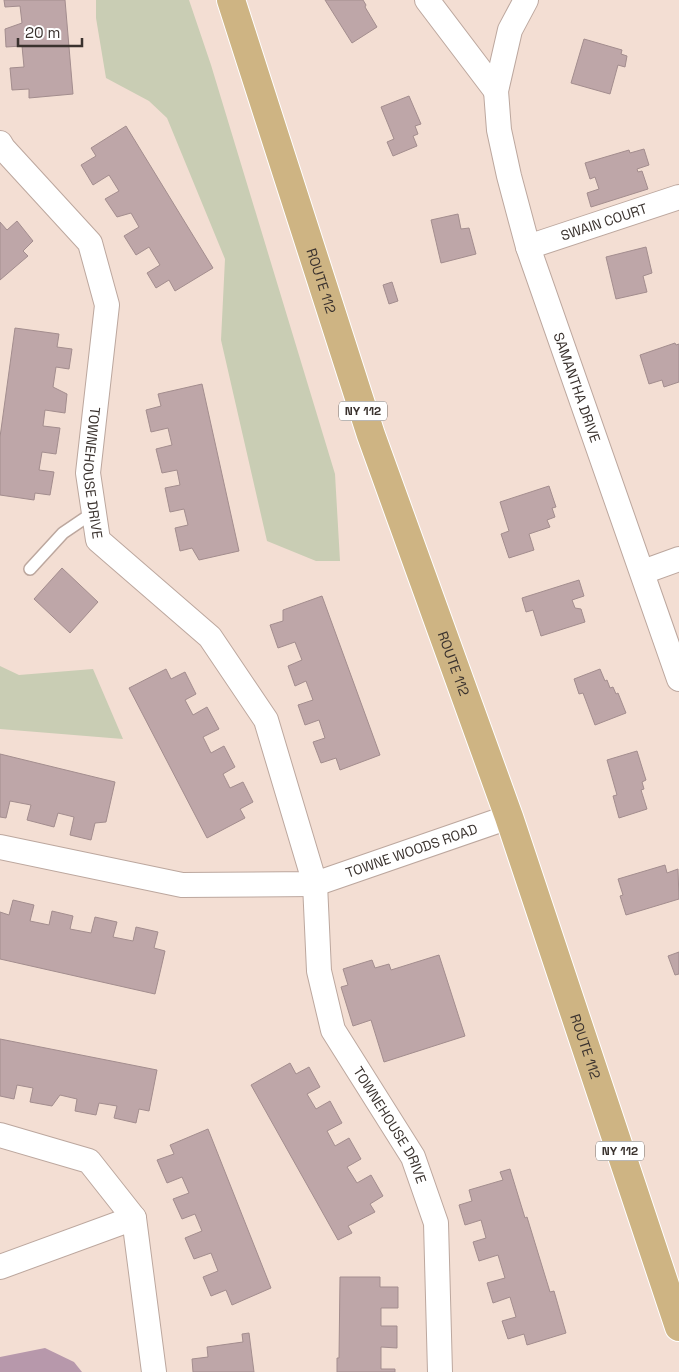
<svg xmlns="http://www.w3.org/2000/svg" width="679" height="1372" viewBox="0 0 679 1372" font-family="'Space Grotesk',sans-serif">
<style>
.green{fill:#c9cdb4}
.water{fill:#b798ab}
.building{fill:#bea6a8;stroke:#a38d8e}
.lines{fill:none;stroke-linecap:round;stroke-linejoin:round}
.service-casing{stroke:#bca79e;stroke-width:14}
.minor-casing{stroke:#bca79e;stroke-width:26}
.primary-casing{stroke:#fff;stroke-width:30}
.service{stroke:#fff;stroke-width:11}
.minor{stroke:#fff;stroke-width:24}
.primary{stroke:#ceb483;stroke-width:28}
.labels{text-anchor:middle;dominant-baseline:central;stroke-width:4;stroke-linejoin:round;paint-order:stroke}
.shield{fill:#fff;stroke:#75706d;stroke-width:1}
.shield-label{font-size:12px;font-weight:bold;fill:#3a322e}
.street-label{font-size:14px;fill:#3a322e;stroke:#fff}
</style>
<rect width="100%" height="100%" fill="#f3ded3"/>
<g class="green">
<polygon points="96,0 189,0 211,65 335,474 340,561 316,561 267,541 221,340 225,259 167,118 149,101 106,78 96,18"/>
<polygon points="0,666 19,675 93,669 123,739 0,729"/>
</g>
<polygon class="water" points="45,1348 74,1362 82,1372 0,1372 0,1357"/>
<g class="building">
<polygon points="4,0 65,0 73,94 29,98 29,89 12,90 10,68 24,67 22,46 6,47 5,29 22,23 20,6 5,7"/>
<polygon points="325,0 363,0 366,5 365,7 377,27 352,43"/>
<polygon points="584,39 622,50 621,54 627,56 625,67 618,65 610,94 571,83"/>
<polygon points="409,96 421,124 415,126 418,134 413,136 417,146 393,156 387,142 394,139 381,107"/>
<polygon points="126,126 213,268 175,291 169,280 156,288 147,273 160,265 149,247 136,255 124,236 139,227 131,213 117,217 105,199 119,191 109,175 93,185 81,165 96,156 91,148"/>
<polygon points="644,149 649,165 637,169 638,172 642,171 648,189 591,207 587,193 599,189 595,177 590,179 585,163 629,150 630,153"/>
<polygon points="458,214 461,229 469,228 476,254 441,263 431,220"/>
<polygon points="17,221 33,241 23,251 28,256 0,280 0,222 7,230"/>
<polygon points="646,247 652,273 643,276 647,292 616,299 606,257"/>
<polygon points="392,282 398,301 389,304 383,285"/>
<polygon points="15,328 59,334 57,347 72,349 69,369 56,367 53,387 67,394 65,413 45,410 43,426 60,428 56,454 42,452 39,470 54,472 50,495 35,493 34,500 0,495 0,437"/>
<polygon points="675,343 676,345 679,344 679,382 664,387 662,380 649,384 640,355"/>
<polygon points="202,384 239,551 199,560 192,548 180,551 175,528 188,525 184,509 170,512 165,488 180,485 177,470 162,473 156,449 172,445 168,428 151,432 146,410 161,406 158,394"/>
<polygon points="549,486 556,507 552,508 555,517 547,520 550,527 529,534 534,550 509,558 501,534 509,531 500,502"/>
<polygon points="62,568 98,602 70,633 34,599"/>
<polygon points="579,580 584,596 572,600 575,608 581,609 585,622 541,636 533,610 526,612 522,598"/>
<polygon points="322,596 380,755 340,770 336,758 321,763 313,742 325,738 319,720 305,725 298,705 313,700 306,681 295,686 288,666 302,660 295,642 278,648 270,625 283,621 283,610"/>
<polygon points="166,669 171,679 185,672 196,694 185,700 193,715 207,707 219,729 203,737 211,753 224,746 235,767 223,774 230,788 243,782 253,802 240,809 245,818 207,838 129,688"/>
<polygon points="600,669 605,681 607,680 610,688 613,687 616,694 618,693 626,713 595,725 583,693 579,694 574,679"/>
<polygon points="637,751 646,780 642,782 644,789 641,790 647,809 619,818 613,796 617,795 607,760"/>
<polygon points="0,754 115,782 106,822 95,823 91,840 70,835 74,817 58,813 54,827 27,820 31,805 10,801 6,818 0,817"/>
<polygon points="665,865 667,873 678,869 679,899 626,915 620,896 623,895 618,879"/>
<polygon points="13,900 34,905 30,921 49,925 52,911 73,916 70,929 91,933 95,917 117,922 113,937 133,941 136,927 158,932 154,948 165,951 155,994 0,959 0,912 9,915"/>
<polygon points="679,952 679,974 675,975 668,956"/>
<polygon points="439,955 465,1036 384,1062 371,1020 353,1026 341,987 348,985 343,969 372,960 375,968 389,964 391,970"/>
<polygon points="0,1039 157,1070 149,1111 139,1109 136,1123 114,1118 117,1106 99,1103 96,1115 75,1111 77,1099 60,1095 52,1106 30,1102 33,1088 17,1085 14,1099 0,1096"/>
<polygon points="290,1063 296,1074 309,1067 320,1087 307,1094 316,1109 330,1101 342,1123 327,1131 335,1146 349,1138 361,1159 347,1167 357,1183 371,1175 383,1196 370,1204 375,1212 348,1226 352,1233 338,1240 251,1085"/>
<polygon points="208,1129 271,1288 232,1305 226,1290 211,1296 203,1277 218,1271 211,1253 194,1259 185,1238 202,1231 195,1214 182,1219 173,1199 189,1193 182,1177 167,1183 157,1160 174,1154 170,1145"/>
<polygon points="510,1169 525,1218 527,1217 550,1292 554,1291 566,1333 527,1345 524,1334 508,1339 502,1321 516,1317 510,1297 493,1303 487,1283 505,1278 498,1255 479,1261 473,1242 486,1238 481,1220 465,1225 459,1205 472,1201 469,1190 503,1180 500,1172"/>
<polygon points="340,1277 380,1277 380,1287 398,1287 398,1308 381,1308 381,1326 397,1326 397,1348 381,1347 381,1369 395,1369 395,1372 337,1372 337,1358 339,1358"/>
<polygon points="249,1333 254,1372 193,1372 192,1359 208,1357 207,1347 243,1342 242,1334"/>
</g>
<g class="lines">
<g class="service-casing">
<polyline id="service" points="30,569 63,533 94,512"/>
</g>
<g class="minor-casing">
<g id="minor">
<polyline points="427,0 496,91"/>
<path id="s1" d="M526,0L510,30L496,91L499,130L509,176L528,247L679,679"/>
<path id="s2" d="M0,143L3,148L90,243L107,305L88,473L98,540L210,637L266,720L315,884L319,971L333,1030L413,1157L436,1223L440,1372"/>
<path id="s3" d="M528,247L679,197"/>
<polyline points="643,572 679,559"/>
<path id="s4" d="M0,847L182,885L315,884L509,817"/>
<polyline points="0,1135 89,1161 134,1218 154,1372"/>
<polyline points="0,1267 134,1218"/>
</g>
</g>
<g class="primary-casing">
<g id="primary">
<path id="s5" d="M231,0L371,435L509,817L679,1327"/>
</g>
</g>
<use href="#service" class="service"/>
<use href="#minor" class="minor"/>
<use href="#primary" class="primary"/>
</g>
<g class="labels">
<g class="shield">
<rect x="339" y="401.5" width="48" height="19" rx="4"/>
<rect x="596" y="1141.5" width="48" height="19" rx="4"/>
</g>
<g class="shield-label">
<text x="363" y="411">NY 112</text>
<text x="620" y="1151">NY 112</text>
</g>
<g class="street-label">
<text stroke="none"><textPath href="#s3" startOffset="80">SWAIN COURT</textPath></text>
<text stroke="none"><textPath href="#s5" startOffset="295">ROUTE 112</textPath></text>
<text stroke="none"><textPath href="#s1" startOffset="405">SAMANTHA DRIVE</textPath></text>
<text stroke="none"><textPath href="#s2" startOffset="368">TOWNEHOUSE DRIVE</textPath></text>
<text stroke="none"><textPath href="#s5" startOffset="700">ROUTE 112</textPath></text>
<text stroke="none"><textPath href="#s4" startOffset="421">TOWNE WOODS ROAD</textPath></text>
<text stroke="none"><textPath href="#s5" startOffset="1105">ROUTE 112</textPath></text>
<text stroke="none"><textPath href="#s2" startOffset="1114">TOWNEHOUSE DRIVE</textPath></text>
</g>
</g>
<path d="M18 38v8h64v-8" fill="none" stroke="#3a322e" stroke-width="2.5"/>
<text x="25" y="38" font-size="15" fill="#3a322e" stroke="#ffffff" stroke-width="4" paint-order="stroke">20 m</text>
</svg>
